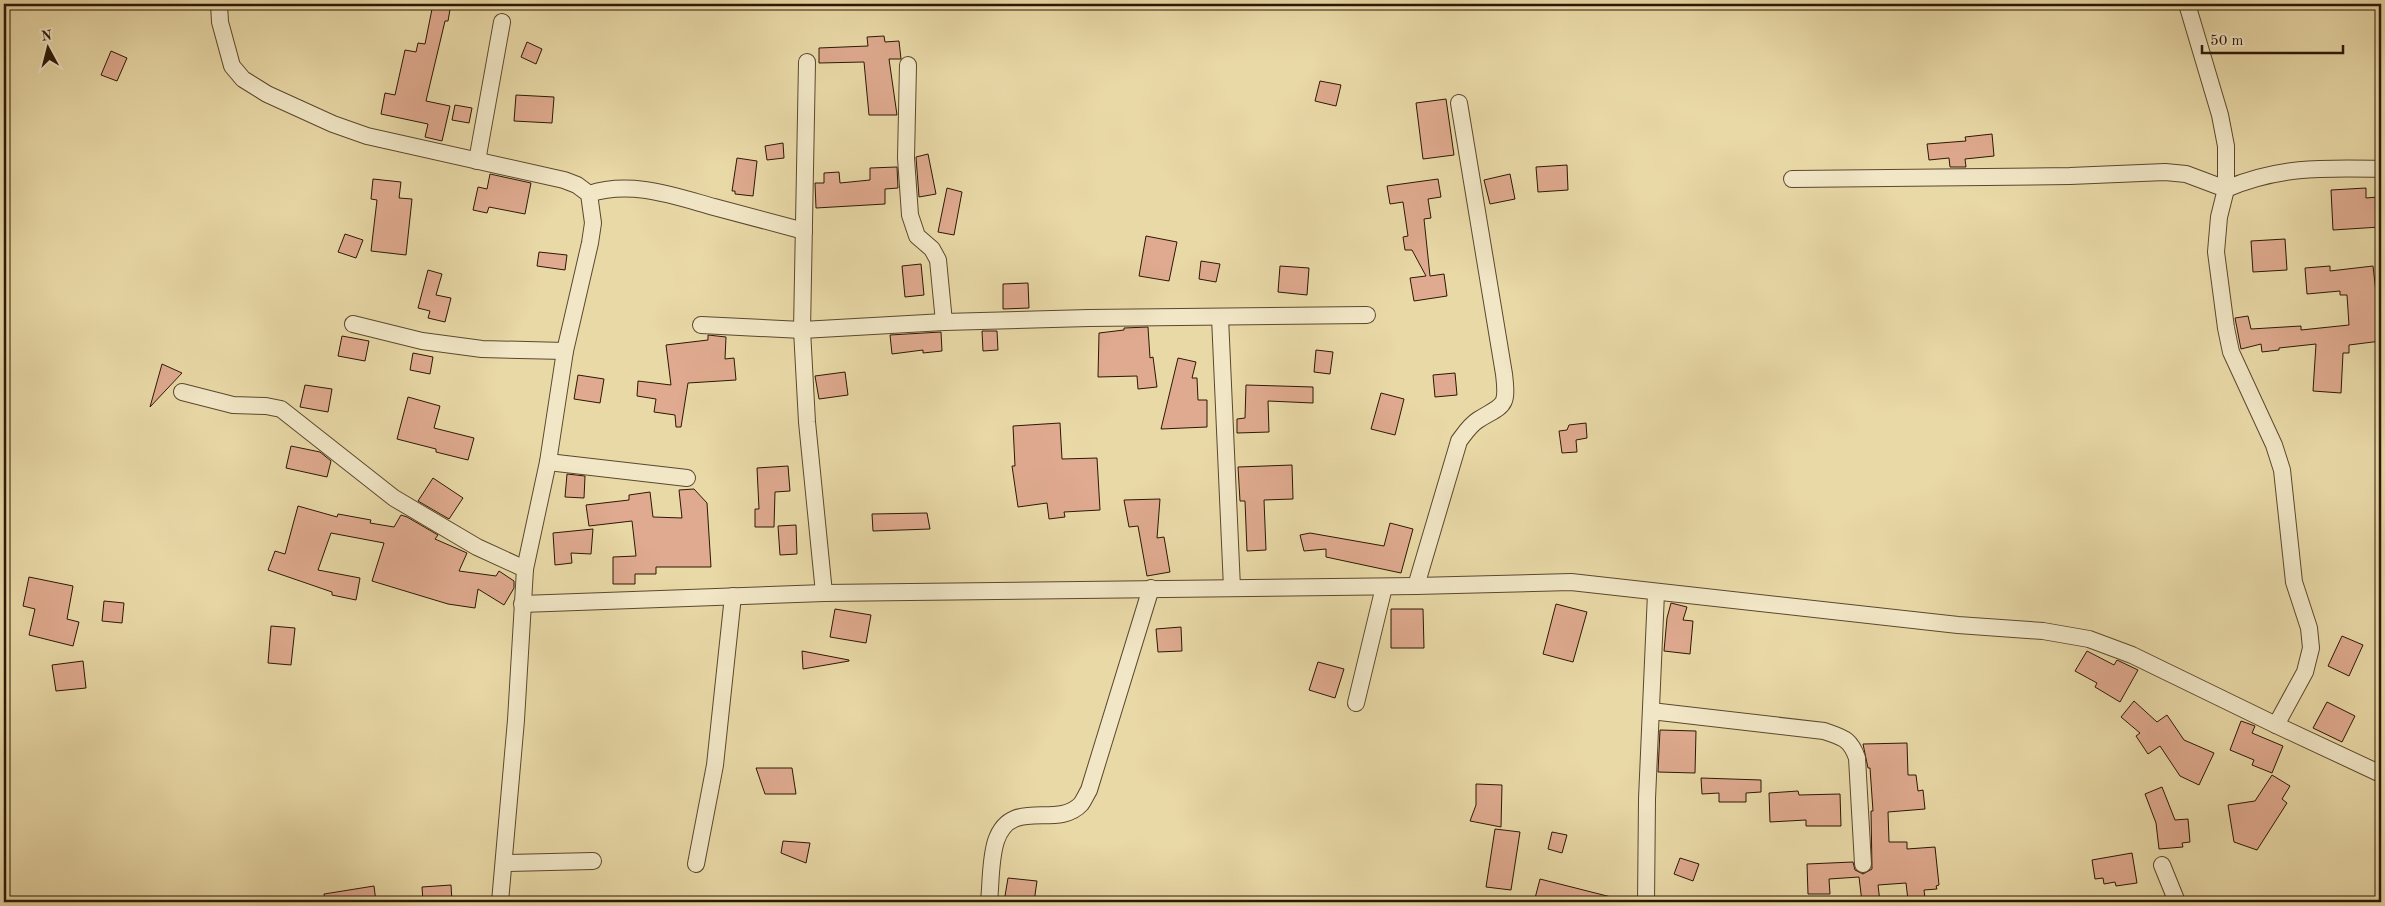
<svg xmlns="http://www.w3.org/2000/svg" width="2385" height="906" viewBox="0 0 2385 906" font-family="'Old Standard TT',serif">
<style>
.building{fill:#dfaa8f;stroke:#2c1804}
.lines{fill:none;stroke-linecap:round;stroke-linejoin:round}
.minor-casing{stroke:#5b482d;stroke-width:18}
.minor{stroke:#f1e6c6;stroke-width:16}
</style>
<rect width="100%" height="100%" fill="#e9d9a7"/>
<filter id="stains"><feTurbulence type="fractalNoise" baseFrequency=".004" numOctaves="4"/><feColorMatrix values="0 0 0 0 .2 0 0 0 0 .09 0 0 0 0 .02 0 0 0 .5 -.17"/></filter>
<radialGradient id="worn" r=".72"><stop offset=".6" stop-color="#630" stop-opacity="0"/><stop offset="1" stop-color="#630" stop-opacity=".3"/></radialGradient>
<g class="building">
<polygon points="433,4 451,4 448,21 445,21 426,101 450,106 442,141 425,137 428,124 381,114 385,93 395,95 405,50 416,52 418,43 425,44"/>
<polygon points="884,36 885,42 899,41 901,59 889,59 897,115 869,115 864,62 819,63 819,48 868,46 867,37"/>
<polygon points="527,42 542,49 536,64 521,57"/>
<polygon points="111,51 127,58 117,81 101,75"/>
<polygon points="1320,81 1341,85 1336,106 1315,101"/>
<polygon points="516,95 554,97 552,123 514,121"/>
<polygon points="1446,99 1454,155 1423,159 1416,103"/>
<polygon points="455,105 472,108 469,123 452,120"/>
<polygon points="1992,134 1994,156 1965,159 1966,167 1950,167 1949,158 1929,160 1927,144 1966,141 1965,137"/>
<polygon points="783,143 784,158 767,160 765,146"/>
<polygon points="928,154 936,194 919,197 916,157"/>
<polygon points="737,158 757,161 753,196 735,194 735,191 732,191"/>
<polygon points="1567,165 1568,190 1538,192 1536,167"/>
<polygon points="897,167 898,188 885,189 885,204 816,208 815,183 824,183 824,173 839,172 840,183 870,180 870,168"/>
<polygon points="490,174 531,183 525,214 489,207 487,213 473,210 478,187 487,189"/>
<polygon points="1510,174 1515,199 1490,204 1484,180"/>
<polygon points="373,179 401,182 399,198 412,199 406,255 371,251 377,200 371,199"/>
<polygon points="1438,179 1441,197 1428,199 1431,218 1424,219 1430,276 1444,274 1447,296 1414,301 1410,278 1426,276 1412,250 1405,250 1403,237 1408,236 1403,202 1390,204 1387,186"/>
<polygon points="947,188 962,192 954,235 938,232"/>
<polygon points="2366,188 2366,198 2378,197 2380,227 2333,230 2331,190"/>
<polygon points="345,234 363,240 356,258 338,252"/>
<polygon points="1146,236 1177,242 1169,281 1139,276"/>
<polygon points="2285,239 2287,270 2253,272 2251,241"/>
<polygon points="539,252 567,255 565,270 537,266"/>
<polygon points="1201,261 1220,264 1216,282 1199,279"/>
<polygon points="921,264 924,295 905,297 902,266"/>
<polygon points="1280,266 1309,268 1307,295 1278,292"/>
<polygon points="2330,266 2330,271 2373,266 2381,336 2381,341 2349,345 2349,353 2343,353 2341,393 2313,391 2316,344 2279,348 2279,350 2262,352 2261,344 2241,349 2235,318 2248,316 2251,329 2301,326 2301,330 2349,325 2347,295 2340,295 2340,291 2307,294 2305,268"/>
<polygon points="428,270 442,274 436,295 451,298 445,322 428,318 430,311 418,308"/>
<polygon points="1028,283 1029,308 1003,309 1003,284"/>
<polygon points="1148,327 1150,358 1153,357 1157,387 1138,389 1137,376 1098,377 1099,333 1124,330 1124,328"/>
<polygon points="982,331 997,331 998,350 983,351"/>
<polygon points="941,332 942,351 923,353 923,350 892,354 890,335"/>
<polygon points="708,335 726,337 725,359 734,358 736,380 688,383 681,427 676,427 675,415 654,412 656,399 637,396 638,381 671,385 666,345 708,340"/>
<polygon points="342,336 369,341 365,361 338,356"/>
<polygon points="1316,350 1333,352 1330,374 1314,372"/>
<polygon points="413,353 433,357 430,374 410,370"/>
<polygon points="1178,358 1196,362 1192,378 1197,378 1198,400 1207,400 1207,427 1161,429"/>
<polygon points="162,364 182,373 150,407"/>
<polygon points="845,372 848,395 819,399 815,376"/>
<polygon points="1455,373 1457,395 1435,397 1433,375"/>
<polygon points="578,375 604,379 600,403 574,399"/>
<polygon points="305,385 332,389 328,412 300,407"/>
<polygon points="1246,385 1313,387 1313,403 1268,401 1269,432 1237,433 1237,419 1245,418"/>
<polygon points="1381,393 1404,399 1395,435 1371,429"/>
<polygon points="408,397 440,406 434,428 474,438 468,460 436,452 436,449 397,439"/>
<polygon points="1060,423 1062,459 1097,458 1100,510 1064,512 1065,517 1049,519 1047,503 1018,507 1012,466 1015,466 1013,426"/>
<polygon points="1586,423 1587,438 1576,440 1577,452 1562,453 1559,431 1567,430 1569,425"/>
<polygon points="291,446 320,452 331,461 327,477 286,468"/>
<polygon points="1292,465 1293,499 1264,500 1266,550 1247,551 1245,501 1240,501 1238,467"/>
<polygon points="788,466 790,491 775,492 774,527 755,527 755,509 759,509 757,468"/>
<polygon points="567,474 585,476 584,498 565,497"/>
<polygon points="433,478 463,498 449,519 418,501"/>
<polygon points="694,489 707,503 711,567 656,567 656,574 635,574 635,584 613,584 613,557 636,556 632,521 589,526 586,505 629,500 629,495 650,492 653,517 682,518 679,490"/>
<polygon points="1160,499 1157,538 1164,537 1170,572 1147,576 1138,526 1129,527 1124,500"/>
<polygon points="298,506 337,517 338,514 371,520 370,523 394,527 401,515 407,517 438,535 435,539 467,553 459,571 496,576 499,571 514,581 514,588 504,605 478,589 475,608 448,604 372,581 384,543 331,533 318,570 360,578 356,600 332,595 332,592 268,570 275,551 285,554"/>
<polygon points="927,513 930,529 873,531 872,514"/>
<polygon points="1390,523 1413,529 1401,573 1326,557 1326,549 1304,551 1300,535 1310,533 1384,546"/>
<polygon points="796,525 797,554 780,555 778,526"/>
<polygon points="593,529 591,554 571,553 572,563 555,565 553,533"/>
<polygon points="29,577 73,586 67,619 79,622 73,646 29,635 35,609 23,606"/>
<polygon points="104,601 124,603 122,623 102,621"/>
<polygon points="1671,603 1687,607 1683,620 1693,621 1690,654 1664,651 1667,618"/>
<polygon points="1556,604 1587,612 1573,662 1543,654"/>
<polygon points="835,609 871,615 866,643 830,637"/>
<polygon points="1391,609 1423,609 1424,648 1391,648"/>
<polygon points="271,626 295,628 291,665 268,663"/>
<polygon points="1181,627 1182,651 1158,652 1156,629"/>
<polygon points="2342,636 2363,645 2349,676 2328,666"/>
<polygon points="802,651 849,660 849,661 803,669"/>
<polygon points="2087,651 2114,665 2117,660 2138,670 2120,702 2095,687 2097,683 2075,671"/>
<polygon points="83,661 86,688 56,691 52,665"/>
<polygon points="1318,662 1344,669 1335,698 1309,690"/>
<polygon points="2134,701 2157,722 2167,715 2184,740 2214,753 2199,785 2180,776 2160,746 2148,754 2136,736 2140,733 2121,717"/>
<polygon points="2327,702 2355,716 2342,742 2313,728"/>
<polygon points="2241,721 2255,726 2252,733 2283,746 2272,773 2252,765 2254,760 2230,750"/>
<polygon points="1660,730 1696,731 1695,773 1658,772"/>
<polygon points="1907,743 1908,775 1916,775 1918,791 1923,790 1925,809 1888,812 1889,842 1907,842 1907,849 1935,847 1939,885 1936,886 1937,889 1924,890 1925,898 1908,900 1906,883 1878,885 1880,902 1862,902 1859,877 1829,879 1830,894 1808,894 1807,864 1853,862 1855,870 1863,874 1872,869 1871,811 1873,811 1870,768 1868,768 1863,744"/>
<polygon points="756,768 792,768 796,794 765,794"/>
<polygon points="2272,775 2290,786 2282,799 2287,803 2257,850 2234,842 2228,805 2255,801"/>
<polygon points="1701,778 1761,780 1761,792 1746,793 1746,802 1719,802 1719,793 1702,794"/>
<polygon points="1476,784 1502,785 1501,827 1470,821 1476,805"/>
<polygon points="2162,787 2175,820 2188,819 2190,842 2182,843 2183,847 2159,849 2156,823 2145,794"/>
<polygon points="1798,791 1799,795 1840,794 1841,826 1806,826 1806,820 1770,822 1769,793"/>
<polygon points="1495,829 1520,832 1511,890 1486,887"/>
<polygon points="1552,832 1567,835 1562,853 1548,849"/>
<polygon points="783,841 810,843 806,863 781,853"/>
<polygon points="2132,853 2137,883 2116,886 2115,882 2104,884 2103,878 2095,879 2092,860"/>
<polygon points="1680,858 1699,864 1693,881 1674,874"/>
<polygon points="1008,878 1037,881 1034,902 1004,902"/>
<polygon points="1540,879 1611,897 1610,902 1534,902"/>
<polygon points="451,885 452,902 423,902 422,887"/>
<polygon points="374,886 376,902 325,902 324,894"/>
</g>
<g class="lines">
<g class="minor-casing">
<g id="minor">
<polyline points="219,4 220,22 232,66 243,79 267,94 333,124 367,136 564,180 577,185 589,194 593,223 590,243 565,351 548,462 525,569 516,720 500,902"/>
<polyline points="2187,4 2220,115 2226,146 2226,189 2219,217 2216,252 2226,328 2231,352 2274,445 2282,470 2294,582 2309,628 2311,648 2305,672 2276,725"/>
<polyline points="807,62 802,330 807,422 824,593"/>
<polyline points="908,65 906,158 910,215 917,236 932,249 938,260 944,322"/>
<polyline points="477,161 502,22"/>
<path d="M1792,179L2070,176L2165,172L2186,174L2226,189C2279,166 2325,168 2381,169"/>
<path d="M589,194C631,180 674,196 714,207C744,215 774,223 804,231"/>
<polyline points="1220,317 1232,588"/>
<polyline points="353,324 422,341 482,349 565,351"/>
<polyline points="701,325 802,330 944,322 1089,318 1367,315"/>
<polyline points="182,392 233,405 266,406 281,409 394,498 477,547 525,569"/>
<polyline points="548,462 687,478"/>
<path d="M1416,586L1459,441C1465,433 1470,425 1478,420C1504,404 1508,408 1504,374L1459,103"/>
<polyline points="522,604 824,593 1416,586 1571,582 1958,625 2043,631 2089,639 2132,655 2276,725 2381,774"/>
<polyline points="1356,703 1384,587"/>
<path d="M1651,711L1824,731C1843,738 1850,738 1857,758L1863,864"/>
<polyline points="504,863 593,861"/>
<polyline points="696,864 715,765 733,596"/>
<polyline points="2162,865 2177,902"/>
<path d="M989,902C991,883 990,860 996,841C1011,796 1057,830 1081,804C1084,800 1086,795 1089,790L1151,588"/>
<polyline points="1646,902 1647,799 1656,593"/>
</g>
</g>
<use href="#minor" class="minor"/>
</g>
<rect width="2385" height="906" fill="none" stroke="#e9d9a7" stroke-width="20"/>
<rect x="5" y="5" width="2375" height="896" fill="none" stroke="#2c1804" stroke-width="2.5"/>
<rect x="10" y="10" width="2365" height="886" fill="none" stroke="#2c1804"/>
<g transform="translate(48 48) rotate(353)" stroke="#f1e6c6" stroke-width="4" paint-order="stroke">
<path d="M0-4L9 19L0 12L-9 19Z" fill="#2c1804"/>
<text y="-8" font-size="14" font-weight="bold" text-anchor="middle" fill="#2c1804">N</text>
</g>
<path d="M2202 45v8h141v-8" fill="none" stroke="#2c1804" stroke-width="2.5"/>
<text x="2210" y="45" font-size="15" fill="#2c1804" stroke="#f1e6c6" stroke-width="4" paint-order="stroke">50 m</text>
<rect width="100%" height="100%" filter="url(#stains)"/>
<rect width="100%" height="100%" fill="url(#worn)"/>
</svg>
